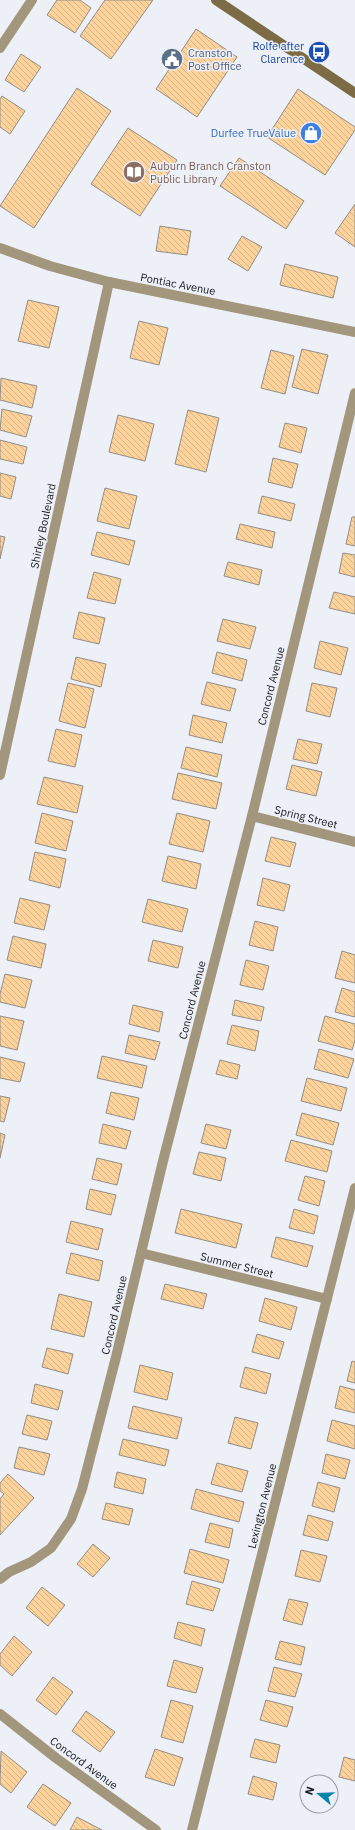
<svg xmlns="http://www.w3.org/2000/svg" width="355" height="1830" viewBox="0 0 355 1830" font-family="'IBM Plex Sans',sans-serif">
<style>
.building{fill:url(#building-back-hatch);stroke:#928d87}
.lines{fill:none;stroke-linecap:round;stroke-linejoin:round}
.minor{stroke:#a2967c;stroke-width:10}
.tertiary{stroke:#a2967c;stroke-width:10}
.secondary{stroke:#7c6b44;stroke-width:10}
.labels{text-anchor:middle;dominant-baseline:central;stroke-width:3;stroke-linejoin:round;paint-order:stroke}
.transit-label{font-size:11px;fill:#164399;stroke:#edf0f7;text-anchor:end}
.service-label{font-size:11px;fill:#4e5e75;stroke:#edf0f7;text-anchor:start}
.shop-label{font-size:11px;fill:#366cbe;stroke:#edf0f7;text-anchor:end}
.education-label{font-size:11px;fill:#785e54;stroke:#edf0f7;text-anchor:start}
.street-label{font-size:11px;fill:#18191c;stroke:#edf0f7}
</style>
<defs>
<pattern id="building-back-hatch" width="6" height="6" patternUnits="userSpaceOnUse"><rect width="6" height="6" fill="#fed39b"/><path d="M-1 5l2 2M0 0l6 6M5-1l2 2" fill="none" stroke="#d9b585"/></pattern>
</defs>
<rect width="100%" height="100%" fill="#edf0f7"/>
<g class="building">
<polygon points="57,0 80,0 91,8 75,33 47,15"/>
<polygon points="105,0 153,0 111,59 80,36"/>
<polygon points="196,29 237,57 197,117 156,89"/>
<polygon points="21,54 41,67 24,92 5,80"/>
<polygon points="77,88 111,111 34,228 0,206"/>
<polygon points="298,89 355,127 355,130 325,175 267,137"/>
<polygon points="2,96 25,111 10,134 0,127 0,99"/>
<polygon points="128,128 177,160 140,216 91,184"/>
<polygon points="239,158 304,201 286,229 220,186"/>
<polygon points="355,204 355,247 335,233"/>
<polygon points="160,226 191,231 187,255 156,251"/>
<polygon points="242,236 262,247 248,271 228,259"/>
<polygon points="285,264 338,277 333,298 280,285"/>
<polygon points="28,300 59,307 49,348 18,341"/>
<polygon points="139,321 168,328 159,365 130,358"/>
<polygon points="302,349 328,355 318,394 292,387"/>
<polygon points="271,350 294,356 285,394 261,388"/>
<polygon points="1,378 37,386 32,408 0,400"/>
<polygon points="2,409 32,416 26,437 0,430"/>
<polygon points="188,410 219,418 206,472 175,464"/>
<polygon points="118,415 154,424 145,461 109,452"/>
<polygon points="285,423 307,428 301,453 279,447"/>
<polygon points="0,440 27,447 23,464 0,459"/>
<polygon points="273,458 298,464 292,488 268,482"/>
<polygon points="0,473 16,477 11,499 0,496"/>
<polygon points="105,488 137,496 129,529 97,521"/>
<polygon points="262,496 295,504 291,521 258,513"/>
<polygon points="352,517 355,517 355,546 346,544"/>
<polygon points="240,524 275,532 272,548 236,539"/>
<polygon points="97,532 135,541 129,565 91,555"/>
<polygon points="0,536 5,537 0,559"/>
<polygon points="343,553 355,555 355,577 339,573"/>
<polygon points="228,562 262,570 259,585 224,576"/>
<polygon points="94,572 121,579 115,604 87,598"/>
<polygon points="334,592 355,597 355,614 329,608"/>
<polygon points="79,612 105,618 99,644 73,638"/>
<polygon points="223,619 256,627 250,649 217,641"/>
<polygon points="320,641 348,648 341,675 314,668"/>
<polygon points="217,652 247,660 242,681 212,673"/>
<polygon points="76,657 106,664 101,687 71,679"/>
<polygon points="207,682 236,689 230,711 201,704"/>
<polygon points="68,683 94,689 85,728 59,721"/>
<polygon points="312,683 337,688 330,717 306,711"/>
<polygon points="193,715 227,723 222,743 189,735"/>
<polygon points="56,729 82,735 75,767 48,761"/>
<polygon points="298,739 322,744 317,764 293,759"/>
<polygon points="186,747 222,755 217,777 181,768"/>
<polygon points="292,765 322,772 316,796 286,789"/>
<polygon points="178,773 222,783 216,809 172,799"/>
<polygon points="44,777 83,786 77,813 37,804"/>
<polygon points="42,813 73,821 66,851 35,843"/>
<polygon points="177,813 210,821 203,852 169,844"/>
<polygon points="271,837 296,843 290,867 265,861"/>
<polygon points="35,852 66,859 60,888 29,880"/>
<polygon points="168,856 201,864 196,889 162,881"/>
<polygon points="263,878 290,885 284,911 257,905"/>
<polygon points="20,898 50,905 44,930 14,923"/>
<polygon points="148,899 188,909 182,932 142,922"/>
<polygon points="255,921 278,927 273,951 249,945"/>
<polygon points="13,936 46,944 41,968 7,960"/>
<polygon points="153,940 183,947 178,968 148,961"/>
<polygon points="342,951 355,955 355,983 335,978"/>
<polygon points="246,960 269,966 263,990 240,985"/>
<polygon points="5,974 32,980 25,1008 0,1002 0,994"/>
<polygon points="342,988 355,992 355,1017 335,1012"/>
<polygon points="235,1000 264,1007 261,1021 232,1015"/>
<polygon points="133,1005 163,1012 159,1032 129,1024"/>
<polygon points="0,1016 24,1021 17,1050 0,1046"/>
<polygon points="325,1016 355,1024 355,1040 352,1050 318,1041"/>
<polygon points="232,1025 259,1031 255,1051 227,1044"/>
<polygon points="129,1035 160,1042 155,1060 125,1053"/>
<polygon points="319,1049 354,1059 348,1078 314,1069"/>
<polygon points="102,1056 147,1066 142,1088 97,1078"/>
<polygon points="0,1057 25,1063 20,1082 0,1078"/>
<polygon points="220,1060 240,1065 237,1079 216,1074"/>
<polygon points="307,1078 347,1088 341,1111 301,1101"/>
<polygon points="111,1092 139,1098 134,1120 106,1113"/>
<polygon points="0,1096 10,1098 4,1122 0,1121"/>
<polygon points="302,1113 339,1123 333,1145 296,1135"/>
<polygon points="103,1124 131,1131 126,1149 99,1143"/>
<polygon points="206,1124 231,1130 226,1149 201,1143"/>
<polygon points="0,1133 5,1135 0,1158"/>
<polygon points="291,1140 332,1151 327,1172 285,1161"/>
<polygon points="199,1152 226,1158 221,1181 193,1174"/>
<polygon points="97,1158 122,1164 117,1185 92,1179"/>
<polygon points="305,1176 325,1181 319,1206 298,1200"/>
<polygon points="90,1189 116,1195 111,1215 86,1209"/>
<polygon points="181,1209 242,1224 236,1248 175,1233"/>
<polygon points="294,1209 318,1216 314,1234 289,1228"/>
<polygon points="71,1221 103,1229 98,1250 66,1242"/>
<polygon points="276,1237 313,1246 307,1267 271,1257"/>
<polygon points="71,1253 103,1261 99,1281 66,1273"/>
<polygon points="165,1284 207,1294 203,1309 161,1299"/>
<polygon points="59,1294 92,1302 84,1337 51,1329"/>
<polygon points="265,1298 297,1307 291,1330 259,1321"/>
<polygon points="257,1334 284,1342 279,1359 252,1352"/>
<polygon points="47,1348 73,1354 68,1374 42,1367"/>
<polygon points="352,1361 355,1362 355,1383 347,1381"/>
<polygon points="140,1365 173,1373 167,1400 134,1392"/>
<polygon points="245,1367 271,1374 266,1394 240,1387"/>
<polygon points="35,1384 63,1391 58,1410 31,1403"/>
<polygon points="340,1386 355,1390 355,1413 335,1408"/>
<polygon points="133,1406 182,1418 177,1439 128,1428"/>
<polygon points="27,1415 52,1421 47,1440 22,1434"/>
<polygon points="235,1417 258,1423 251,1449 228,1443"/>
<polygon points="332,1420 355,1426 355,1449 327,1441"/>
<polygon points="123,1439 169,1450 165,1466 119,1455"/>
<polygon points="19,1447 50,1454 44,1475 14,1468"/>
<polygon points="326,1454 350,1460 345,1479 322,1473"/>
<polygon points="217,1463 248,1471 242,1492 211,1484"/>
<polygon points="117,1472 146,1479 143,1494 114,1487"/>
<polygon points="8,1474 34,1498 0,1535 0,1499 4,1494 0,1491 0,1483"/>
<polygon points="318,1482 340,1488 334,1512 312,1506"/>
<polygon points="196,1489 244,1502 239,1522 191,1509"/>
<polygon points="106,1503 133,1509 129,1525 102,1519"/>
<polygon points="308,1515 333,1522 328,1541 303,1535"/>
<polygon points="210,1523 233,1529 229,1548 205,1542"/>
<polygon points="93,1544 110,1558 93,1577 77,1564"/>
<polygon points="190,1549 229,1560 223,1583 184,1573"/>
<polygon points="301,1550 327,1556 320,1582 295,1576"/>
<polygon points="192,1581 220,1589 213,1611 186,1604"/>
<polygon points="42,1587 65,1605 48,1626 26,1608"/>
<polygon points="289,1599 308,1603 302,1625 283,1620"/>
<polygon points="178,1622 205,1629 201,1646 174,1638"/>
<polygon points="14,1636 32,1652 12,1676 0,1665 0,1654"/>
<polygon points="280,1641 305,1647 301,1665 275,1659"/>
<polygon points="174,1660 203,1668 196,1693 167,1686"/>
<polygon points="274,1667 302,1674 295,1697 268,1691"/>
<polygon points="53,1677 73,1692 56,1715 36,1700"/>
<polygon points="171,1700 193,1706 183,1743 161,1737"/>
<polygon points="266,1700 293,1707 287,1727 260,1720"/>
<polygon points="86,1711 115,1732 100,1752 72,1731"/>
<polygon points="255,1739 280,1745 276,1763 250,1757"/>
<polygon points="155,1749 183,1758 174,1786 145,1777"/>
<polygon points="1,1751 27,1772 11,1793 0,1784"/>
<polygon points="344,1757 355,1760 355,1781 339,1777"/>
<polygon points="253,1776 277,1783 273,1800 248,1794"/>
<polygon points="43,1784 71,1803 55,1826 27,1807"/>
<polygon points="77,1817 102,1830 70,1830"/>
</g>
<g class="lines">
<g class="minor">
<polyline points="0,48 32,0"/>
<polyline points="0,775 109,282"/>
<polyline points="252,816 355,842"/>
<polyline points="141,1253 327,1299"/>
<polyline points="0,1579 9,1572 31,1562 51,1548 71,1519 82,1489 116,1357 163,1161 252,816 355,393"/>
<polyline points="0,1714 56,1758 156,1830"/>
<polyline points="192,1830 355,1188"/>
</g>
<polyline class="tertiary" points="0,248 50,266 109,282 355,332"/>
<polyline class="secondary" points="216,0 355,93"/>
</g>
<defs>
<g id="bus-disc" transform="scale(1.15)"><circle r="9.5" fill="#1a4fb4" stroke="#edf0f7"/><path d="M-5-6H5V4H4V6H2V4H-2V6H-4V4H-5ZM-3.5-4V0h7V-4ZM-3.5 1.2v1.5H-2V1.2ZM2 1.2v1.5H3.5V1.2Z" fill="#fff"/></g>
<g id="civic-disc" transform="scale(1.15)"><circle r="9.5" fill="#5c6f8a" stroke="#edf0f7"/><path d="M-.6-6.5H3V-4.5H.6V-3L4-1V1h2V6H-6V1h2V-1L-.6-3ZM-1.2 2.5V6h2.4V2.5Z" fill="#fff"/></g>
<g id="shop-disc" transform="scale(1.15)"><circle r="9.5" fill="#3f7fe0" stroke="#edf0f7"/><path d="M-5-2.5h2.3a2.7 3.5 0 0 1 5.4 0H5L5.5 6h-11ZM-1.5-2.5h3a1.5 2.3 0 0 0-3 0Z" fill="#fff"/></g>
<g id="library-disc" transform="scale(1.15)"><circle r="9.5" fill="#8d6e63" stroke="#edf0f7"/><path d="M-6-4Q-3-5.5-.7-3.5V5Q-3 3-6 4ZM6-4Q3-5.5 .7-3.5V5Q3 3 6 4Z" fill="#fff"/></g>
</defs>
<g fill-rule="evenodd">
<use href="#bus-disc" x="319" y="52"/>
<use href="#civic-disc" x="172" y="59"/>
<use href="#shop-disc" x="311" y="133"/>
<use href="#library-disc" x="134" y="172"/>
</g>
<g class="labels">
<g class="transit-label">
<text x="304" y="46">Rolfe after<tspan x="304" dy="13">Clarence</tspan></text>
</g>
<g class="service-label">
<text x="188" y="53">Cranston<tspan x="188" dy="13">Post Office</tspan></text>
</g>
<g class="shop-label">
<text x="296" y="133">Durfee TrueValue</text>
</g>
<g class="education-label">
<text x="150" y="166">Auburn Branch Cranston<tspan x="150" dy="13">Public Library</tspan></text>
</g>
<g class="street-label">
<text transform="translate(178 284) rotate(11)">Pontiac Avenue</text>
<text transform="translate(43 526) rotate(-78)">Shirley Boulevard</text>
<text transform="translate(271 686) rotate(-76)">Concord Avenue</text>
<text transform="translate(306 817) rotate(14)">Spring Street</text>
<text transform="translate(192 1000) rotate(-76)">Concord Avenue</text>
<text transform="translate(237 1265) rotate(14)">Summer Street</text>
<text transform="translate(114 1315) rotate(-77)">Concord Avenue</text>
<text transform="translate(262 1506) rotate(-76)">Lexington Avenue</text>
<text transform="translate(84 1763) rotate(36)">Concord Avenue</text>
</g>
</g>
<g transform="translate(319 1794) rotate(289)"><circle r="19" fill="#edf0f7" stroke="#989a9f"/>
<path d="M0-3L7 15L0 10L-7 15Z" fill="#0585a8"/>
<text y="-6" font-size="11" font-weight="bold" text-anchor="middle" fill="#18191c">N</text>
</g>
</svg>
